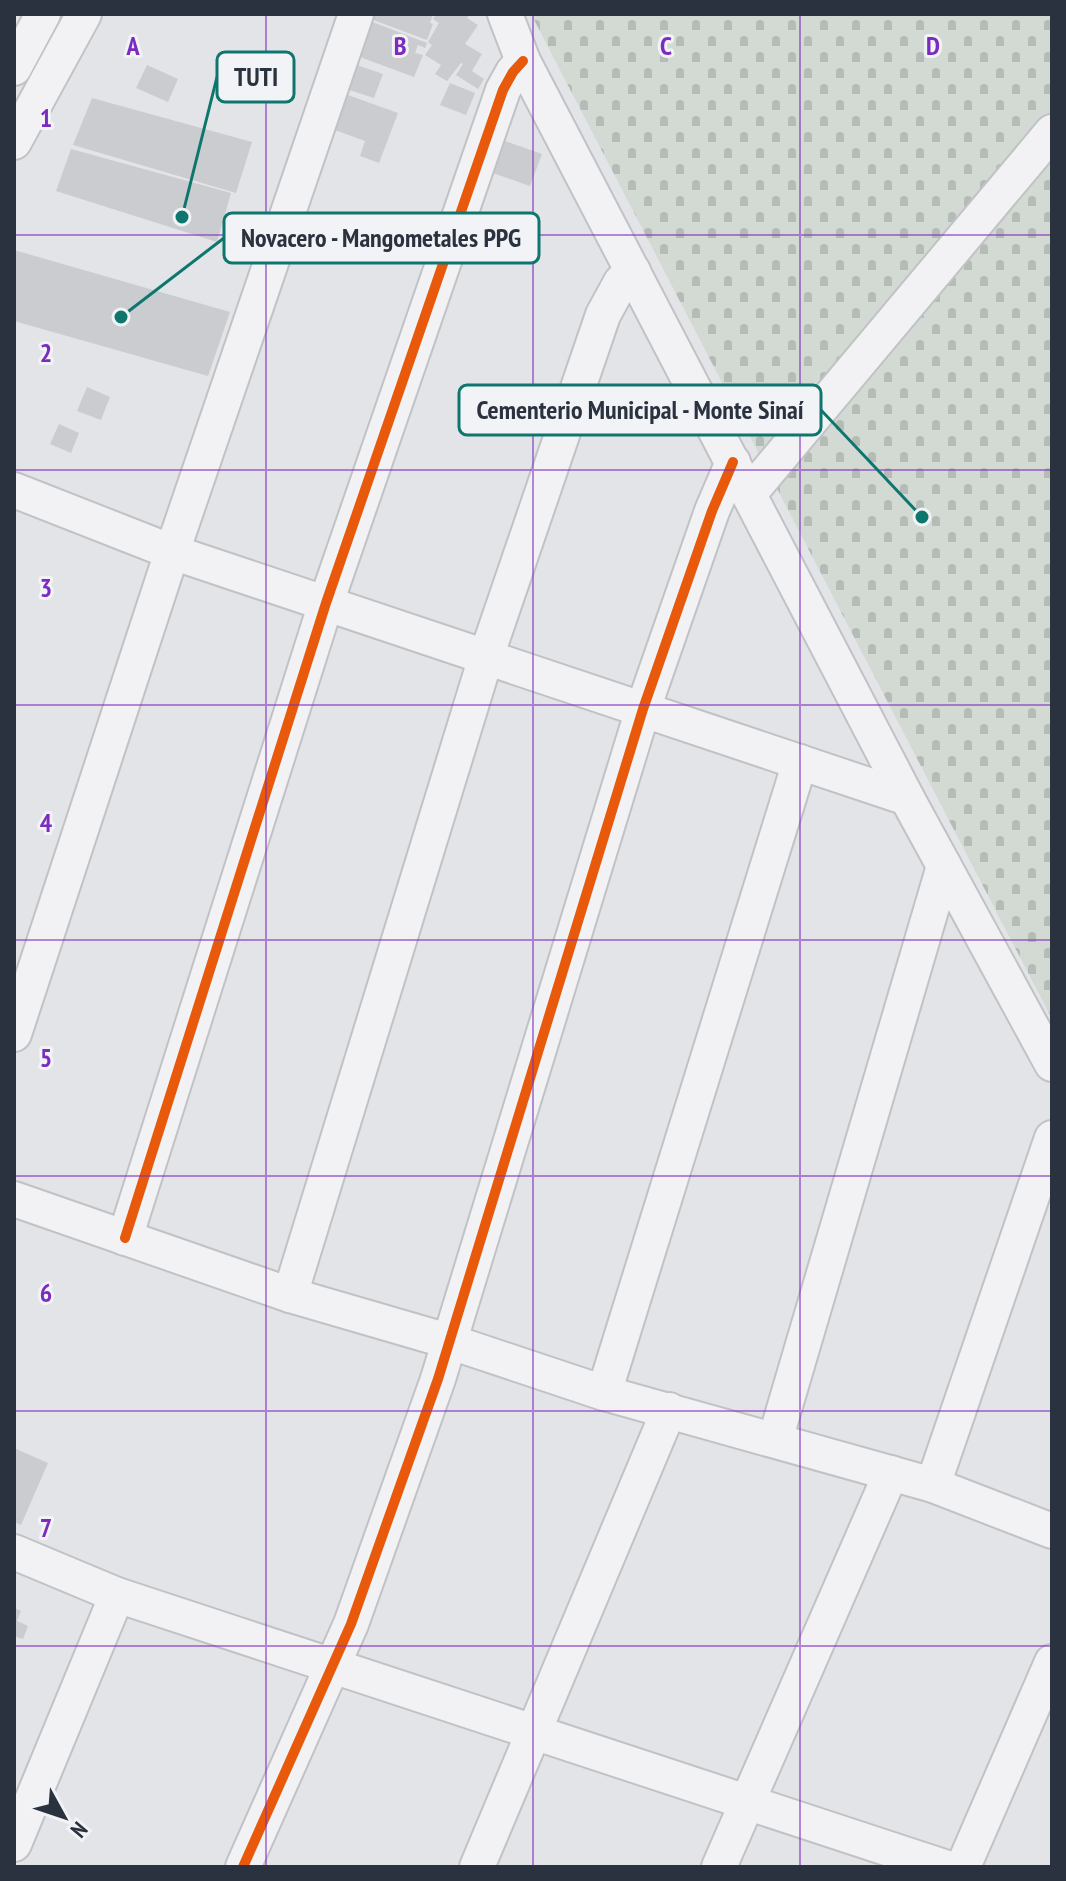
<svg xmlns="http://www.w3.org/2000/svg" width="1066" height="1881" viewBox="0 0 1066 1881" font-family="'PT Sans Narrow',sans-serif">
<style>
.cemetery{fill:url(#cemetery-stones)}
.building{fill:#cbcccf}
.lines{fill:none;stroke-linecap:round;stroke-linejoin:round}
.minor-casing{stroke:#c1c2c5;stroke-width:38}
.minor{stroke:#f2f2f4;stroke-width:34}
.cycleway-casing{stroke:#f1f3f6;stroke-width:15}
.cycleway{stroke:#e8590c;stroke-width:10}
.grid{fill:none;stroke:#7b2cbf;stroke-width:2;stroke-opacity:0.55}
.grid-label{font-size:26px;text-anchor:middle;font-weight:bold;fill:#7b2cbf;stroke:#f1f3f6;stroke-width:6;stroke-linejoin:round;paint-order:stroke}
.leader{fill:none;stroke:#0f766e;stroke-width:3}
.callout-dot{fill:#0f766e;stroke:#f1f3f6;stroke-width:3}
.callout{fill:#f1f3f6;stroke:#0f766e;stroke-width:3}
.callout-label{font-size:26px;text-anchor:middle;font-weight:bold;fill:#2b323f}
</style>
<defs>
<pattern id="cemetery-stones" width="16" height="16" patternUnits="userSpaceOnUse" patternTransform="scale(2)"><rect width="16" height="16" fill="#d3dad3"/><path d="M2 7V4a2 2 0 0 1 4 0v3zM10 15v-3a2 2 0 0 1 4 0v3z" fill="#b5bcb6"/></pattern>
</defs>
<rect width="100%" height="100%" fill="#e2e4e7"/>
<polygon class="cemetery" points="531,14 1052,14 1052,1019"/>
<g class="building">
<polygon points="370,14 433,14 430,23 433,24 427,40 368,18"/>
<polygon points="436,14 470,14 467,18 478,25 465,44 482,54 472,71 484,79 478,89 456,75 463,64 461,63 447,81 435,74 441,65 425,55 432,45 428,42 439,23 433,19"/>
<polygon points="362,18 427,43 425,48 418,45 415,53 423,55 414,77 349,53"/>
<polygon points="351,63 383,74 374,98 343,88"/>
<polygon points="147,65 178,79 168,102 136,88"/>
<polygon points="450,83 475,93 466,115 440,105"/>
<polygon points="345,94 398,113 379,163 360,156 365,141 332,129"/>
<polygon points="92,98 252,142 236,193 73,145"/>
<polygon points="502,140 542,154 530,186 490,172"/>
<polygon points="71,149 231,193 217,242 56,191"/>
<polygon points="14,250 230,312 208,376 14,321"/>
<polygon points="87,387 110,397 101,420 77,411"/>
<polygon points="59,424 79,433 71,453 50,444"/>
<polygon points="14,1448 48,1463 21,1525 14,1522"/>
<polygon points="14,1608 21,1611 17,1621 28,1626 23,1639 14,1636"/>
</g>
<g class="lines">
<g class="minor-casing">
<g id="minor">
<polyline points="505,14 523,61 907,798 1052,1064"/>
<polyline points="14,68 43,14"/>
<polyline points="14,142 84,14"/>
<polyline points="14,490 172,552 907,798"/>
<polyline points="749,494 1052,132"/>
<polyline points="14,1034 172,552 356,14"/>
<polyline points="14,1199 290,1295 448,1341 604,1393 933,1485 1052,1531"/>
<polyline points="125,1238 326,603 503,90 513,72 523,61"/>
<polyline points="290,1295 486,657 603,315 621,282 633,271"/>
<polyline points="604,1393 800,762"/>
<polyline points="775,1440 944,866"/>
<polyline points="933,1485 1052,1138"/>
<polyline points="14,1552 117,1595 944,1867"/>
<polyline points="14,1844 117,1595"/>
<polyline points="243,1867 351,1624 438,1379 643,709 712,511 733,462"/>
<polyline points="477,1867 669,1410"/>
<polyline points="719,1867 891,1473"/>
<polyline points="963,1867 1052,1662"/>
</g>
</g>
<use href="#minor" class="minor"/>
<g class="cycleway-casing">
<g id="cycleway">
<polyline points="125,1238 326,603 503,90 513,72 523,61"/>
<polyline points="243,1867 351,1624 438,1379 643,709 712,511 733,462"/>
</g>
</g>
<use href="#cycleway" class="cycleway"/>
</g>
<path class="grid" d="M266,14V1867M533,14V1867M800,14V1867M14,235H1052M14,470H1052M14,705H1052M14,940H1052M14,1176H1052M14,1411H1052M14,1646H1052"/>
<g class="grid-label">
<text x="133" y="55">A</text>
<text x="400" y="55">B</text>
<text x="666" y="55">C</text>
<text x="933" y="55">D</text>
<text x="46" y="127">1</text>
<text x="46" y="362">2</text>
<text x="46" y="597">3</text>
<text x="46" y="832">4</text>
<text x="46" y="1067">5</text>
<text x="46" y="1302">6</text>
<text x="46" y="1537">7</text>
</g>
<path class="leader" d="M182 217L217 77M121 317L224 238M922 517L821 410"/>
<g class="callout-dot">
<circle cx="182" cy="217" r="8"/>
<circle cx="121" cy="317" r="8"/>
<circle cx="922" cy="517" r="8"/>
</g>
<g class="callout">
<rect x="217" y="52" width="77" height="50" rx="8"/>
<rect x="224" y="213" width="315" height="50" rx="8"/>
<rect x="459" y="385" width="362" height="50" rx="8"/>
</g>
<g class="callout-label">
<text x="256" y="86">TUTI</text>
<text x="381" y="247">Novacero - Mangometales PPG</text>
<text x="640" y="419">Cementerio Municipal - Monte Sinaí</text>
</g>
<rect width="1066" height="1881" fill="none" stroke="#2b323f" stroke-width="32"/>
<g transform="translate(64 1817) rotate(130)" stroke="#f1f3f6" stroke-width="6" paint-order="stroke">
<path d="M0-6L14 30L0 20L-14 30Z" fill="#2b323f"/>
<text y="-12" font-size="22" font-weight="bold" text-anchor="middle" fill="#2b323f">N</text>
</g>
</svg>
